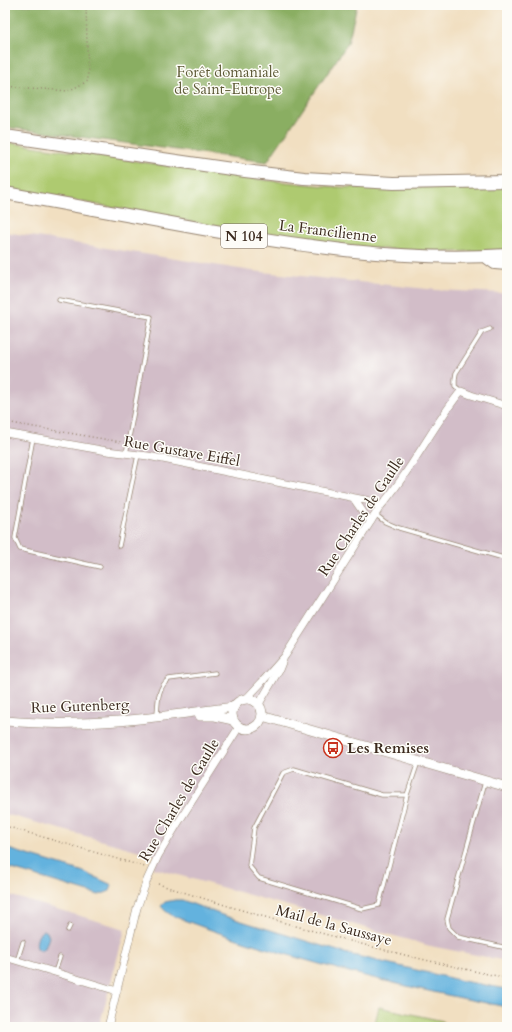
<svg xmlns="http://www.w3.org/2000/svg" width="512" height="1032" viewBox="0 0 512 1032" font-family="Cardo,serif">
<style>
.industrial{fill:#d2bdc8}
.green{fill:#aeca70;stroke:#747a47}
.forest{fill:#8aae62;stroke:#626c40}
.water{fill:#64b2de;stroke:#506e7e}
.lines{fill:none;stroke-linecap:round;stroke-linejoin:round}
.service-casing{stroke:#968470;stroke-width:5}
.minor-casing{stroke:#968470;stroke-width:8}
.tertiary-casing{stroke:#968470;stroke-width:10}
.trunk-casing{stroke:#968470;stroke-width:14}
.path{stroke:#968470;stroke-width:1.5;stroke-dasharray:1 3;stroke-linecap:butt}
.service{stroke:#fff;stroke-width:3.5}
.minor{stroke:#fff;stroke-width:7}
.tertiary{stroke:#fff;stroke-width:9}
.trunk{stroke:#fff;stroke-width:12}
.labels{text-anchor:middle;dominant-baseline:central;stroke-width:3;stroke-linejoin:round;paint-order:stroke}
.shield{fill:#fdfcf7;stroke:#75695f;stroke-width:1}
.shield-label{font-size:14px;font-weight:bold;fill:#3b2a1e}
.park-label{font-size:15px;fill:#5e5a37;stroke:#fdfcf7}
.street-label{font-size:15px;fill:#3b2a1e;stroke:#fdfcf7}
.poi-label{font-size:15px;font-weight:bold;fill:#3b2a1e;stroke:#fdfcf7;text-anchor:start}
</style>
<rect width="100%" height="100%" fill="#fdfcf7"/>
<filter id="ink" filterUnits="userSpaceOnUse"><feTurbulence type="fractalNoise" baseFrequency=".025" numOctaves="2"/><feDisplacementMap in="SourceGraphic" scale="8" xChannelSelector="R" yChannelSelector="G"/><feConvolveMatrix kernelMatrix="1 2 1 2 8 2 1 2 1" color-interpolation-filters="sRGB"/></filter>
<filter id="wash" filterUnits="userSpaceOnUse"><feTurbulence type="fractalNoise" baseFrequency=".012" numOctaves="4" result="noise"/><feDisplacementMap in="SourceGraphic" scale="16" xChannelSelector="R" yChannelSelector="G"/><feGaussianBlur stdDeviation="0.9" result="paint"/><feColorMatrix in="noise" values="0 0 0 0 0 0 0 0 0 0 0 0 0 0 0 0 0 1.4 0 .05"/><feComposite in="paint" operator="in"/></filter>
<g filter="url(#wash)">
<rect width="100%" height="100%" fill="#f1dfc1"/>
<g class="industrial">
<polygon points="5,232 252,271 437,290 503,293 507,295 507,961 430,946 153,868 158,856 5,814"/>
<polygon points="5,894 125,929 99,1027 5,1027"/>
</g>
<g class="green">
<polygon points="5,142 264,180 336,187 384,188 507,186 507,250 448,252 366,248 276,237 5,188"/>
<polygon points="379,1007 443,1021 442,1027 374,1027"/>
</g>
<polygon class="forest" points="5,5 357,5 348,43 267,162 5,127"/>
<g class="water">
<polygon points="5,848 84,872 112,885 110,891 99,895 5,867"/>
<path d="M175,900H182L222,915L348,954L463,981L507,989V1007C396,986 287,959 181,919C173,916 166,913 161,906L165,902Z"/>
<path d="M44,930L47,932L49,937L45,948L40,950L37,948C35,943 38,932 44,930Z"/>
</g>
</g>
<g filter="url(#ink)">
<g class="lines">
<g class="service-casing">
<g id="service">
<polyline points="59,300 151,317 126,454"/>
<polyline points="461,391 455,386 455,379 456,373 482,332 490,329"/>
<polyline points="33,438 15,538 20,549 100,567"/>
<polyline points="375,514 385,522 399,528 507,559"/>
<polyline points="119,546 138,455"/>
<path d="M157,716C158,702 157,688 169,679L215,673"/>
<polyline points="485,782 447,919 449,928 458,937 507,948"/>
<polyline points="407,795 382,795 294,769 283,773 254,828 249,866 259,878 362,909 379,905 407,795 418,762"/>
<polyline points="68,930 70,926"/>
<polyline points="17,961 23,942"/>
<polyline points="55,972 60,957"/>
</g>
</g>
<g class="minor-casing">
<g id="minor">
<polyline points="5,433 107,451 148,456 370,501 380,507"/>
<polyline points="354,499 365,515 371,521"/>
<path d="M246,699L261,683L285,656L380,507C411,472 431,428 461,391L471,395L507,406"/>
<polyline points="259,704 279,670 283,660"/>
<polyline points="5,957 117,991"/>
<polyline points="108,1027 137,908 147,880 158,856 178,823 239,727"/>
</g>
</g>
<g class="tertiary-casing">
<g id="tertiary">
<circle cx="247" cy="714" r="15"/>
<polyline points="200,716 215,716 233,720"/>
<polyline points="262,716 507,787"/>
<path d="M5,721C30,723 56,724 81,723C132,722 183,713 234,707"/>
</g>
</g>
<g class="trunk-casing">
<g id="trunk">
<polyline points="5,136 245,171 304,178 394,183 507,181"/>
<path d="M5,193C69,204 134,217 198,228C300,246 403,262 507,255"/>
<polyline points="488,258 495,263 507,264"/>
</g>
</g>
<g class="path">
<polyline points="5,86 68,91 88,81 86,5"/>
<polyline points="5,422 121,442"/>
<polyline points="133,444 149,447"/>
<polyline points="5,826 145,867"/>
<path d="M158,884C273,921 389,954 507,978"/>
</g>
<use href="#service" class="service"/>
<use href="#minor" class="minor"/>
<use href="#tertiary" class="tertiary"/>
<use href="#trunk" class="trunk"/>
</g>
</g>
<defs>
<g id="bus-ring" transform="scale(1)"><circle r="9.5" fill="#fdfcf7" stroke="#c8321e" stroke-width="1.5"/><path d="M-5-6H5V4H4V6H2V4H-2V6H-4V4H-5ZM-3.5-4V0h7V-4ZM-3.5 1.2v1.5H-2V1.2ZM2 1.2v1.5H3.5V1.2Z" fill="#c8321e"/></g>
</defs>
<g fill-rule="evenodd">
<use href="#bus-ring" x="333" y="748"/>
</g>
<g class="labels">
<rect class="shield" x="221" y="224" width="46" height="24" rx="3"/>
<g class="shield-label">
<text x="244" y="236">N 104</text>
</g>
<g class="park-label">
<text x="228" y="72">Forêt domaniale<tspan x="228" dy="17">de Saint-Eutrope</tspan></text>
</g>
<g class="street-label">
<text transform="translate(328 231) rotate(7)">La Francilienne</text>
<text transform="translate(182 451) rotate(10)">Rue Gustave Eiffel</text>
<text transform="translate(361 516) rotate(-56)">Rue Charles de Gaulle</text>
<text transform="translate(80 706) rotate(-2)">Rue Gutenberg</text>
<text transform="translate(179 800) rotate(-59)">Rue Charles de Gaulle</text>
<text transform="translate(334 925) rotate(15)">Mail de la Saussaye</text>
</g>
<g class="poi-label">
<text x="347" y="748">Les Remises</text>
</g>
</g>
<rect width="512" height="1032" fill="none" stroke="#fdfcf7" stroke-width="20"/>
</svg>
